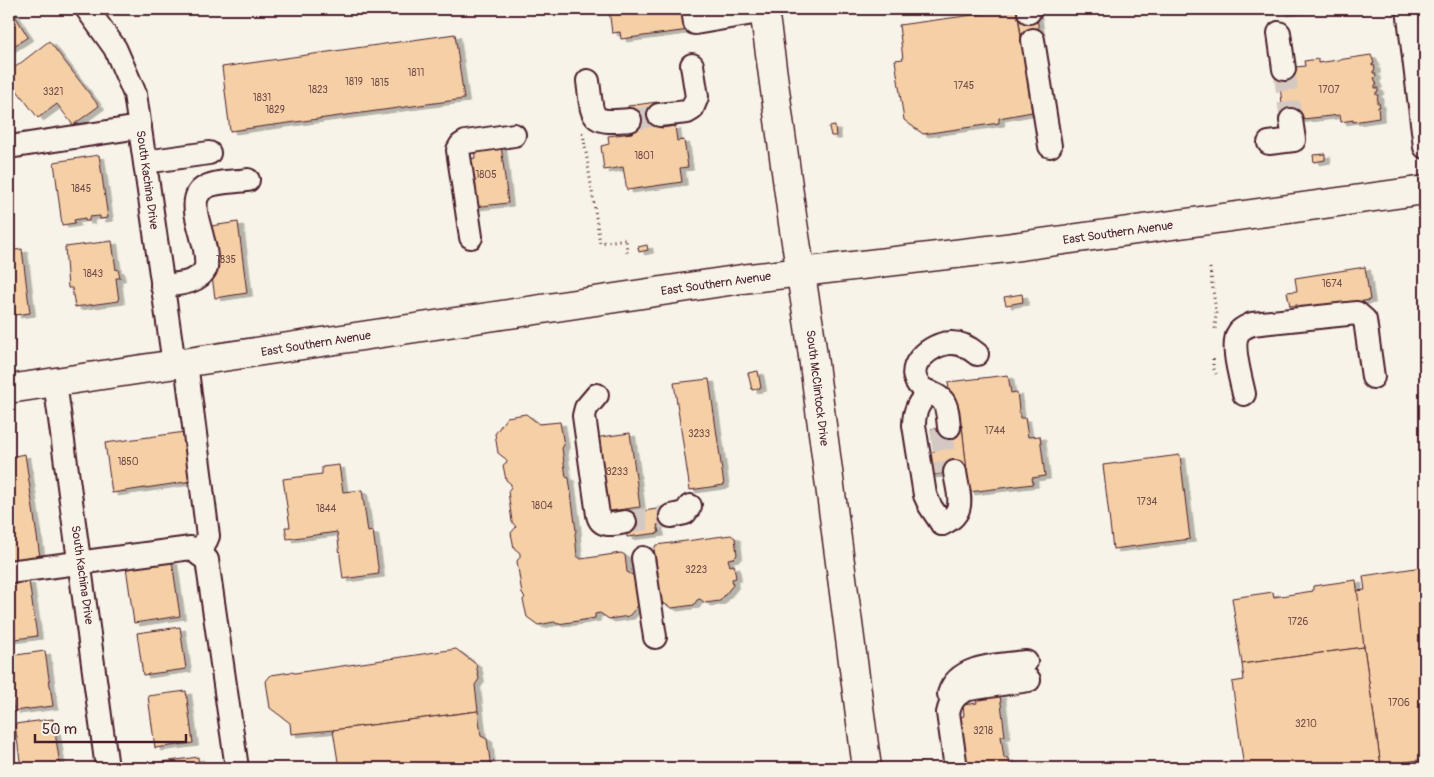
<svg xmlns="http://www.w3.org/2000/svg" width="1434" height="777" viewBox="0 0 1434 777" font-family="Pangolin,sans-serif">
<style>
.building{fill:#f5cfa5;stroke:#4a1f2b;filter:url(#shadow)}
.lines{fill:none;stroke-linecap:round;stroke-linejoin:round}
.minor-tunnel{stroke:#d4c9c2;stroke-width:22;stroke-dasharray:22 11;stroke-linecap:butt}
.minor-casing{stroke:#4a1f2b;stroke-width:26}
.major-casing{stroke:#4a1f2b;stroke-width:31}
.path{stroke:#4a1f2b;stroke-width:3;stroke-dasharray:1 4;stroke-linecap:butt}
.minor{stroke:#f7f3e8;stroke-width:22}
.major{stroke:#f7f3e8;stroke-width:28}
.labels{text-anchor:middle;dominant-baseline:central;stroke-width:4;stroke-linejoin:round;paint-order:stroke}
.number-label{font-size:10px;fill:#754b4a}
.street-label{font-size:12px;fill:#4a1f2b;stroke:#f7f3e8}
</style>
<defs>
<filter id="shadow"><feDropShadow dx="5.5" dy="3" stdDeviation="0" flood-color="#0004"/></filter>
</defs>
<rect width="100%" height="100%" fill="#f7f3e8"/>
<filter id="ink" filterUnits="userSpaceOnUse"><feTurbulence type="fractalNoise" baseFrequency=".02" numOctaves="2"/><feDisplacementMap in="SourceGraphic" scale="10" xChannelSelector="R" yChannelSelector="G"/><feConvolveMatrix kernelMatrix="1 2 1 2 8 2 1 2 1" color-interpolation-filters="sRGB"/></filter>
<g filter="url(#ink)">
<g class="building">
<polygon points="9,9 11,9 28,37 9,49"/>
<polygon points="609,9 686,9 689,30 621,39 620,32 612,33"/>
<polygon points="1017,9 1032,112 999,118 999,123 923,134 904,120 895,60 903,59 899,25"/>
<polygon points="1282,9 1312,9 1282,13"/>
<polygon points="1036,11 1040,39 1022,41 1018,14"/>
<polygon points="455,34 464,99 230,131 222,67"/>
<polygon points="49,41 99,106 73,125 57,104 38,118 9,80 9,72"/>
<polygon points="1371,55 1374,63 1372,64 1372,66 1374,65 1375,70 1373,71 1373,73 1375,73 1376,77 1374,78 1377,85 1375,85 1375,88 1378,88 1378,92 1376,92 1376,95 1378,95 1377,103 1379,103 1380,107 1378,107 1379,118 1353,122 1353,120 1341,122 1340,115 1284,121 1278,69 1305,66 1304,61 1318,59 1318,63"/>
<polygon points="657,102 661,128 675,126 677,141 684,140 688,167 680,168 682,182 627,190 623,167 604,170 601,146 609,144 608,136 632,133 628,106"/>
<polygon points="835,126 836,136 831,136 829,127"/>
<polygon points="501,145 508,203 474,207 469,159 475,158 474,148"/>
<polygon points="1325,154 1325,160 1314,162 1313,155"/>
<polygon points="99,155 108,218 100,219 100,216 89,217 89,221 85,221 85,218 74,220 75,223 62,225 54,162"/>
<polygon points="238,222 247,293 215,298 205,227"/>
<polygon points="112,241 116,270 118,269 120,278 116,278 119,301 75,307 72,288 68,288 65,247"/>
<polygon points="647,245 648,250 639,252 638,247"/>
<polygon points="22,249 30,313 15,315 9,251"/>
<polygon points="1365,267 1370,300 1298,311 1298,305 1290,306 1287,292 1297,291 1295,278"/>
<polygon points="1022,294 1023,302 1006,305 1004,297"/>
<polygon points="758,371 761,388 752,390 748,373"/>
<polygon points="1008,375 1011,393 1017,392 1020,418 1025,418 1028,437 1040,436 1045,476 1032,478 1033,484 969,492 962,426 954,427 948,382"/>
<polygon points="709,379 724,485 690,490 674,383"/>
<polygon points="526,414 539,424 560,422 564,445 562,448 566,477 569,478 576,531 575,534 577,556 581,559 621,553 625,555 627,572 640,579 643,600 629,616 609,619 600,613 595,614 595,618 578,621 558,624 554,622 538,625 527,617 523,600 525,597 522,594 517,561 520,557 520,553 514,548 511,533 516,527 512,522 508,491 511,487 511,484 506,480 503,465 507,462 507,460 498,453 495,434 507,417"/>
<polygon points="962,426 967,471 928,475 925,453 934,452 931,429"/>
<polygon points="185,432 192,481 112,493 105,443"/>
<polygon points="630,433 640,507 603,512 594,438"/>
<polygon points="25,454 40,557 9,561 9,457"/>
<polygon points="1180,455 1190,539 1113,549 1103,465"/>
<polygon points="339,465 343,492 362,490 368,532 373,531 379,574 343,579 337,532 287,539 285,527 290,527 283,479 322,474 322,467"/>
<polygon points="670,507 672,524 657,525 659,533 627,537 624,514"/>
<polygon points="731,535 735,538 737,555 734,558 728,559 730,566 734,565 736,578 732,579 733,585 720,601 705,603 700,599 697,600 694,605 672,608 657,600 654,578 658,574 654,549 656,545"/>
<polygon points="172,561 180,616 134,623 126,567"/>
<polygon points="1425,561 1425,759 1381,766 1356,591 1365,590 1363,576 1422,567 1421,562"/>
<polygon points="1356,580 1364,647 1242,664 1232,598 1273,592 1274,597 1313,591 1313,586"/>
<polygon points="29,581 37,636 9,640 9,584"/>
<polygon points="180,627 186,669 143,675 137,633"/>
<polygon points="1364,647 1381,766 1368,768 1244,768 1232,682 1244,680 1242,664"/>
<polygon points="456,649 476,664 479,679 475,685 478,711 333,730 291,734 290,723 270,708 266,681 271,675 291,672 295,673"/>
<polygon points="45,651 53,706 14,711 9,676 9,656"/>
<polygon points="186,691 193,743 155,748 148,696"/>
<polygon points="1000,695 1005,736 1001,736 1004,758 1009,758 1010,768 965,768 959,717 964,716 963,705 977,703 976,698"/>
<polygon points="478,711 481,736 487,739 491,768 339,768 333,730"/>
<polygon points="53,719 60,765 21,768 15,724"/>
<polygon points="198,757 199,768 157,768 156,763"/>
</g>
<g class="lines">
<g class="minor-tunnel">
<polyline points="1284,69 1291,120"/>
<polyline points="630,120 659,115"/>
<polyline points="941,428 946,473"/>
<polyline points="625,522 671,516"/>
</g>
<g class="minor-casing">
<g id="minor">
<polyline points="87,9 115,48 135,94 174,364"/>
<polyline points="693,9 695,23 765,11"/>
<polyline points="1029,9 1029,12"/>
<polyline points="1408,9 1425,147"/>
<polyline points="1279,33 1284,69"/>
<polyline points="1033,40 1050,146"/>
<path d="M588,81C593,118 588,124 630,120"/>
<polyline points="659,115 687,112 692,109 697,97 692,65"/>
<polyline points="1269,143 1294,140 1291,120"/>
<polyline points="9,147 140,127"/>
<polyline points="145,162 209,153"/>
<polyline points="471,237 458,150 461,145 466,142 514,135"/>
<path d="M162,286C178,284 198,284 206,268C207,258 205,247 202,237C199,223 187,196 206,187C217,181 235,182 248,180"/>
<polyline points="186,363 208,536 200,555"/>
<polyline points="55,382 107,768"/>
<path d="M929,392C919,402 914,410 914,425L925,495L930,506L942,524"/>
<path d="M1244,394C1241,379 1230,344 1239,332C1242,328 1248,326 1252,324L1357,313L1365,320L1373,377"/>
<path d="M597,395L586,408L584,416L598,515C601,528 614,524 625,522"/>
<path d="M949,427C948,419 948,408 943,401C937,393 924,393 918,384C904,365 932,344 949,343C960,342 969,347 977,354"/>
<polyline points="671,516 685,513 690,506"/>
<path d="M942,524C968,512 958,495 955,472"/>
<polyline points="643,558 655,637"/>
<polyline points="9,572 191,548 207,560 237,768"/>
<path d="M949,694C958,664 1001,665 1026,662"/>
<path d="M956,768L948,713C951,700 956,693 969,689L1029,680"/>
</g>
</g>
<g class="major-casing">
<g id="major">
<polyline points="764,9 793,223 809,326 867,768"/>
<polyline points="9,389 742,279 1006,248 1425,190"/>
</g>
</g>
<g class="path">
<polyline points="583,133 600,243 626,239 627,254"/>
<polyline points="1210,268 1216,312 1215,330"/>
<polyline points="1213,359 1213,367 1216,374"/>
</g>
<use href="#minor" class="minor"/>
<use href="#major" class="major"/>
</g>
</g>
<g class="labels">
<g class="number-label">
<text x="416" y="73">1811</text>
<text x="354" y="82">1819</text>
<text x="380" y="83">1815</text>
<text x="964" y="86">1745</text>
<text x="318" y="90">1823</text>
<text x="1329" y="90">1707</text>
<text x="53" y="92">3321</text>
<text x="262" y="98">1831</text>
<text x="275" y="110">1829</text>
<text x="644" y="156">1801</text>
<text x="486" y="175">1805</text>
<text x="81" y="189">1845</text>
<text x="226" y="260">1835</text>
<text x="93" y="274">1843</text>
<text x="1332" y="284">1674</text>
<text x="995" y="431">1744</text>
<text x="699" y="434">3233</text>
<text x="128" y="462">1850</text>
<text x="617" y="472">3233</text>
<text x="1147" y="502">1734</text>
<text x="542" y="506">1804</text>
<text x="326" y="509">1844</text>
<text x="696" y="570">3223</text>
<text x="1298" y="622">1726</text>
<text x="1399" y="703">1706</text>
<text x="1306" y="724">3210</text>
<text x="983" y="731">3218</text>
</g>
<g class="street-label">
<text transform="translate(147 180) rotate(82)">South Kachina Drive</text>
<text transform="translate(1118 233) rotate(-8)">East Southern Avenue</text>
<text transform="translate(716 284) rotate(-8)">East Southern Avenue</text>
<text transform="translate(316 344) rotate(-9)">East Southern Avenue</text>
<text transform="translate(817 388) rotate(83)">South McClintock Drive</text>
<text transform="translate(82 575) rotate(82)">South Kachina Drive</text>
</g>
</g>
<rect width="1434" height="777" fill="none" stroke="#f7f3e8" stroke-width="30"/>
<rect x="15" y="15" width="1404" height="747" fill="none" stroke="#4a1f2b" stroke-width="2" filter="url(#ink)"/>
<path d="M35 734v8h151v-8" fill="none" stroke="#4a1f2b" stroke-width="2.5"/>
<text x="42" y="734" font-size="15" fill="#4a1f2b" stroke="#f7f3e8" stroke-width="4" paint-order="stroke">50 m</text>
</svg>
